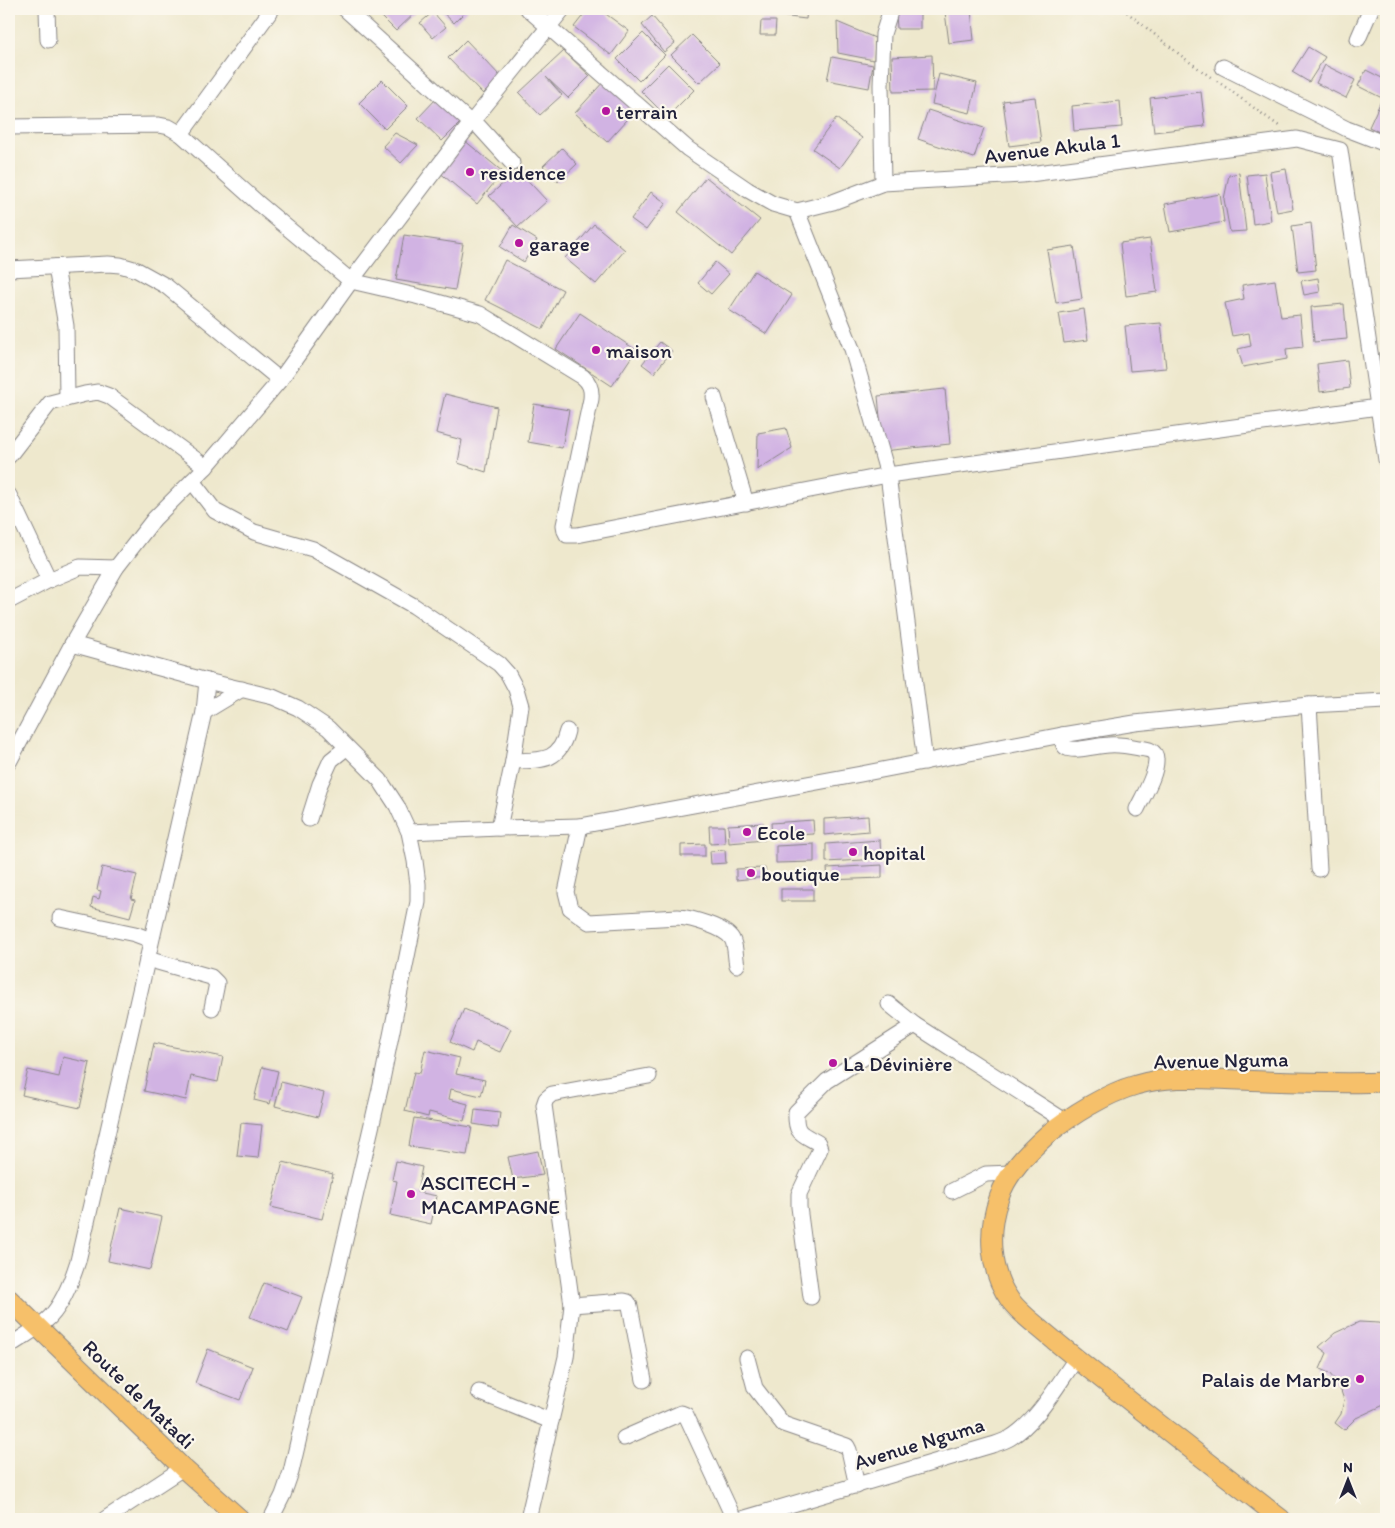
<svg xmlns="http://www.w3.org/2000/svg" width="1395" height="1528" viewBox="0 0 1395 1528" font-family="Itim,sans-serif">
<style>
.building{fill:#d1b3e3}
.lines{fill:none;stroke-linecap:round;stroke-linejoin:round}
.minor-casing{stroke:#888584;stroke-width:17}
.major-casing{stroke:#888584;stroke-width:21}
.path{stroke:#888584;stroke-width:2.5;stroke-dasharray:1 4;stroke-linecap:butt}
.minor{stroke:#fff;stroke-width:15}
.major{stroke:#f6c06b;stroke-width:19}
.poi-dot{fill:#b5179e;stroke:#fbf7ec;stroke-width:2}
.labels{text-anchor:middle;dominant-baseline:central;stroke-width:4.5;stroke-linejoin:round;paint-order:stroke}
.poi-label{font-size:21px;fill:#22223b;stroke:#fbf7ec;text-anchor:start}
.street-label{font-size:21px;fill:#22223b;stroke:#fbf7ec}
</style>
<rect width="100%" height="100%" fill="#fbf7ec"/>
<filter id="ink" filterUnits="userSpaceOnUse"><feTurbulence type="fractalNoise" baseFrequency=".02" numOctaves="2"/><feDisplacementMap in="SourceGraphic" scale="10" xChannelSelector="R" yChannelSelector="G"/><feConvolveMatrix kernelMatrix="1 2 1 2 8 2 1 2 1" color-interpolation-filters="sRGB"/></filter>
<filter id="wash" filterUnits="userSpaceOnUse"><feTurbulence type="fractalNoise" baseFrequency=".0096" numOctaves="4" result="noise"/><feDisplacementMap in="SourceGraphic" scale="20" xChannelSelector="R" yChannelSelector="G"/><feGaussianBlur stdDeviation="1.12" result="paint"/><feColorMatrix in="noise" values="0 0 0 0 0 0 0 0 0 0 0 0 0 0 0 0 0 1.4 0 .05"/><feComposite in="paint" operator="in"/></filter>
<g filter="url(#wash)">
<rect width="100%" height="100%" fill="#eee8cd"/>
<g id="blocks">
<g class="building">
<polygon points="374,9 419,9 396,31"/>
<polygon points="439,9 468,9 454,23"/>
<polygon points="588,9 599,9 629,31 611,55 574,27"/>
<polygon points="780,9 807,9 806,19 780,16"/>
<polygon points="971,10 974,40 949,43 945,12"/>
<polygon points="433,12 446,27 433,38 420,23"/>
<polygon points="896,12 920,12 920,29 897,29"/>
<polygon points="652,16 675,43 664,52 642,25"/>
<polygon points="761,21 776,21 775,35 760,35"/>
<polygon points="837,22 875,38 874,60 838,53"/>
<polygon points="643,33 665,55 639,81 617,59"/>
<polygon points="692,35 720,63 699,83 671,55"/>
<polygon points="466,40 501,77 483,94 448,58"/>
<polygon points="1308,47 1325,57 1309,82 1292,72"/>
<polygon points="564,51 590,76 568,98 546,77 562,95 540,115 519,93"/>
<polygon points="932,55 933,91 893,92 892,57"/>
<polygon points="832,57 873,65 869,88 827,80"/>
<polygon points="668,64 694,90 667,117 641,91"/>
<polygon points="1325,65 1355,80 1346,98 1316,83"/>
<polygon points="1366,70 1386,80 1386,100 1358,86"/>
<polygon points="939,74 977,83 970,113 932,104"/>
<polygon points="382,80 408,106 385,129 359,103"/>
<polygon points="605,80 637,109 607,142 575,113"/>
<polygon points="1201,92 1205,126 1154,132 1150,98"/>
<polygon points="1035,97 1041,142 1009,146 1003,101"/>
<polygon points="437,98 461,122 442,141 418,118"/>
<polygon points="1120,101 1122,127 1074,131 1072,106"/>
<polygon points="1381,101 1386,103 1386,128 1383,134 1369,127"/>
<polygon points="928,110 984,128 974,158 918,139"/>
<polygon points="836,118 862,138 840,168 813,149"/>
<polygon points="395,133 418,145 401,163 383,146"/>
<polygon points="464,140 503,172 477,204 438,171"/>
<polygon points="562,148 577,164 558,182 543,166"/>
<polygon points="1286,169 1293,209 1277,212 1270,172"/>
<polygon points="518,170 547,201 518,227 489,196"/>
<polygon points="1239,173 1246,231 1230,232 1224,199 1229,175"/>
<polygon points="1265,173 1271,221 1253,224 1247,175"/>
<polygon points="706,177 760,220 731,255 678,212"/>
<polygon points="651,192 666,203 646,230 631,219"/>
<polygon points="1220,194 1224,222 1170,232 1165,204"/>
<polygon points="1311,223 1316,270 1298,272 1292,226"/>
<polygon points="594,224 625,250 596,284 565,258"/>
<polygon points="513,225 537,240 524,262 500,247"/>
<polygon points="404,235 463,244 455,290 396,280"/>
<polygon points="1150,239 1157,292 1126,296 1120,243"/>
<polygon points="1074,246 1082,299 1056,303 1047,250"/>
<polygon points="505,260 563,290 543,329 485,300"/>
<polygon points="715,262 729,274 711,294 698,283"/>
<polygon points="754,271 792,295 767,334 729,310"/>
<polygon points="1318,278 1320,292 1304,295 1301,281"/>
<polygon points="1275,280 1281,317 1300,315 1303,347 1286,349 1287,359 1243,367 1238,349 1251,346 1249,333 1232,336 1225,303 1244,299 1242,285"/>
<polygon points="1344,304 1347,339 1314,342 1311,307"/>
<polygon points="1084,309 1088,340 1064,343 1059,313"/>
<polygon points="580,313 636,350 612,386 556,349"/>
<polygon points="1161,323 1166,368 1130,371 1125,326"/>
<polygon points="660,342 672,351 654,373 642,364"/>
<polygon points="1347,360 1350,388 1320,392 1317,364"/>
<polygon points="945,389 950,444 883,451 878,396"/>
<polygon points="445,394 497,407 486,472 458,463 462,440 436,433"/>
<polygon points="534,404 569,410 562,448 528,442"/>
<polygon points="786,428 792,448 757,470 758,433"/>
<polygon points="868,816 869,831 824,835 824,819"/>
<polygon points="813,820 814,834 772,836 771,823"/>
<polygon points="764,823 765,840 729,843 728,825"/>
<polygon points="709,826 724,826 725,843 710,844"/>
<polygon points="880,840 881,859 826,862 826,844"/>
<polygon points="705,844 705,856 681,856 681,845"/>
<polygon points="814,844 814,862 776,863 776,846"/>
<polygon points="725,850 726,863 711,864 710,851"/>
<polygon points="882,865 882,878 828,880 827,868"/>
<polygon points="102,867 137,875 131,899 135,900 130,917 91,907 93,897 99,899 101,891 97,890"/>
<polygon points="765,868 767,877 736,880 736,869"/>
<rect x="781" y="889" width="32" height="12"/>
<polygon points="464,1009 511,1029 500,1052 476,1042 472,1052 450,1042"/>
<polygon points="154,1043 223,1057 218,1082 191,1076 186,1100 144,1091"/>
<polygon points="425,1050 460,1058 456,1074 485,1080 481,1096 451,1089 449,1099 468,1104 464,1121 429,1112 428,1117 405,1111 414,1072 420,1073"/>
<polygon points="63,1057 90,1063 80,1108 22,1095 28,1070 59,1077"/>
<polygon points="262,1067 278,1071 270,1104 254,1100"/>
<polygon points="281,1082 324,1093 318,1117 275,1106"/>
<polygon points="475,1110 500,1113 498,1128 473,1124"/>
<polygon points="414,1118 472,1127 467,1155 409,1146"/>
<polygon points="241,1123 262,1125 258,1158 237,1156"/>
<polygon points="538,1151 543,1175 513,1179 508,1157"/>
<polygon points="396,1161 422,1167 417,1192 437,1196 431,1224 390,1215 397,1181 392,1180"/>
<polygon points="283,1162 333,1174 322,1219 271,1207"/>
<polygon points="120,1208 162,1217 150,1270 108,1261"/>
<polygon points="264,1283 302,1297 288,1332 250,1317"/>
<polygon points="1359,1322 1379,1323 1386,1325 1386,1404 1356,1418 1344,1430 1335,1423 1341,1414 1344,1400 1339,1385 1329,1373 1320,1369 1327,1353 1319,1347 1335,1333"/>
<polygon points="208,1349 253,1367 240,1400 195,1383"/>
</g>
</g>
</g>
<g filter="url(#ink)">
<use href="#blocks" fill-opacity="0" stroke="#888584" stroke-width="1"/>
<g class="lines">
<g class="minor-casing">
<g id="minor">
<polyline points="47,9 48,40"/>
<polyline points="345,9 471,123"/>
<polyline points="528,9 688,149 748,190 773,204 797,211 833,202 883,183 1022,175 1297,139 1340,150 1386,460"/>
<polyline points="1358,39 1371,9"/>
<polyline points="1223,67 1347,129 1386,144"/>
<polyline points="473,120 512,163"/>
<path d="M9,127L159,125L169,127L181,134L259,204L351,281L416,296L480,314L583,377C590,383 592,389 591,399L564,525L565,531L567,535H577L888,475L1378,407"/>
<polyline points="181,134 272,9"/>
<polyline points="883,183 881,85 883,34 891,9"/>
<polyline points="797,211 852,349 888,475 925,762"/>
<polyline points="56,267 66,326 67,398"/>
<polyline points="9,269 108,264 120,265 137,270 166,286 280,380"/>
<polyline points="714,397 746,503"/>
<polyline points="9,456 50,403 85,394 98,392 109,396 206,467"/>
<polyline points="192,481 215,511 254,532 313,549 414,606 499,664 508,674 516,689 521,706 513,761 499,828"/>
<polyline points="9,495 49,580"/>
<polyline points="9,601 49,580 80,567 116,568"/>
<polyline points="72,644 207,681 273,697 298,708 328,728 380,780 397,806 409,832 415,861 418,884 418,902 381,1085 291,1472 283,1495 271,1519"/>
<polyline points="1309,705 1319,869"/>
<polyline points="204,712 242,689"/>
<path d="M1062,735C1062,739 1062,746 1067,748C1075,752 1099,745 1109,745C1119,744 1129,746 1139,748C1147,749 1156,750 1156,759C1157,774 1143,796 1137,809"/>
<path d="M513,761C541,760 559,763 567,731"/>
<polyline points="9,762 72,644 116,568 154,519 206,467 280,380 351,281 471,123 563,9"/>
<polyline points="309,819 320,784 331,760 346,748"/>
<path d="M580,826L566,892L570,908L589,922L678,917C691,918 725,927 732,939C736,946 735,957 737,965"/>
<polyline points="409,832 499,828 580,826 861,774 1062,735 1135,723 1309,705 1386,701"/>
<polyline points="60,918 135,934 151,940"/>
<polyline points="147,959 211,977 217,983 212,1008"/>
<polyline points="889,1004 915,1025 1065,1121"/>
<polyline points="952,1191 986,1174 1012,1173"/>
<path d="M811,1297L799,1207V1194L820,1149L818,1143C801,1133 795,1134 796,1112L827,1081L915,1025"/>
<polyline points="572,1305 624,1301 628,1302 630,1306 644,1380"/>
<path d="M9,1346C22,1337 39,1328 50,1317C64,1302 72,1280 78,1261L204,712L207,681"/>
<polyline points="747,1358 755,1388 783,1424 847,1446 849,1450 857,1486"/>
<polyline points="479,1392 551,1421"/>
<polyline points="624,1438 681,1413 686,1415 734,1519"/>
<polyline points="105,1519 183,1468"/>
<polyline points="528,1519 566,1357 572,1305 544,1105 546,1099 552,1094 649,1076"/>
<path d="M742,1519L992,1445C998,1443 1005,1441 1010,1438C1038,1421 1057,1385 1076,1359"/>
</g>
</g>
<g class="major-casing">
<g id="major">
<polyline points="9,1299 183,1468 240,1519"/>
<path d="M1281,1519C1221,1472 1161,1426 1102,1379C1082,1363 1062,1347 1043,1331C1031,1321 1019,1312 1010,1300C989,1271 987,1231 999,1198C1007,1173 1028,1152 1047,1135C1071,1115 1107,1093 1136,1085C1169,1075 1206,1079 1239,1080C1288,1082 1337,1084 1386,1082"/>
</g>
</g>
<g class="path">
<polyline points="1123,9 1184,58 1212,78"/>
<polyline points="1217,81 1279,126"/>
</g>
<use href="#minor" class="minor"/>
<use href="#major" class="major"/>
</g>
</g>
<g class="poi-dot">
<circle cx="606" cy="111" r="5"/>
<circle cx="470" cy="172" r="5"/>
<circle cx="519" cy="243" r="5"/>
<circle cx="596" cy="350" r="5"/>
<circle cx="747" cy="832" r="5"/>
<circle cx="853" cy="852" r="5"/>
<circle cx="751" cy="873" r="5"/>
<circle cx="833" cy="1063" r="5"/>
<circle cx="411" cy="1194" r="5"/>
<circle cx="1360" cy="1379" r="5"/>
</g>
<g class="labels">
<g class="poi-label">
<text x="616" y="111">terrain</text>
<text x="480" y="172">residence</text>
<text x="529" y="243">garage</text>
<text x="606" y="350">maison</text>
<text x="757" y="832">Ecole</text>
<text x="863" y="852">hopital</text>
<text x="761" y="873">boutique</text>
<text x="843" y="1063">La Dévinière</text>
<text x="421" y="1182">ASCITECH -<tspan x="421" dy="24">MACAMPAGNE</tspan></text>
<text x="1350" y="1379" text-anchor="end">Palais de Marbre</text>
</g>
<g class="street-label">
<text transform="translate(1052 148) rotate(-7)">Avenue Akula 1</text>
<text transform="translate(1221 1060) rotate(-1)">Avenue Nguma</text>
<text transform="translate(139 1394) rotate(44)">Route de Matadi</text>
<text transform="translate(919 1443) rotate(-17)">Avenue Nguma</text>
</g>
</g>
<rect width="1395" height="1528" fill="none" stroke="#fbf7ec" stroke-width="30"/>
<g transform="translate(1348 1480)" stroke="#fbf7ec" stroke-width="4" paint-order="stroke">
<path d="M0-4L9 19L0 12L-9 19Z" fill="#22223b"/>
<text y="-8" font-size="14" font-weight="bold" text-anchor="middle" fill="#22223b">N</text>
</g>
</svg>
